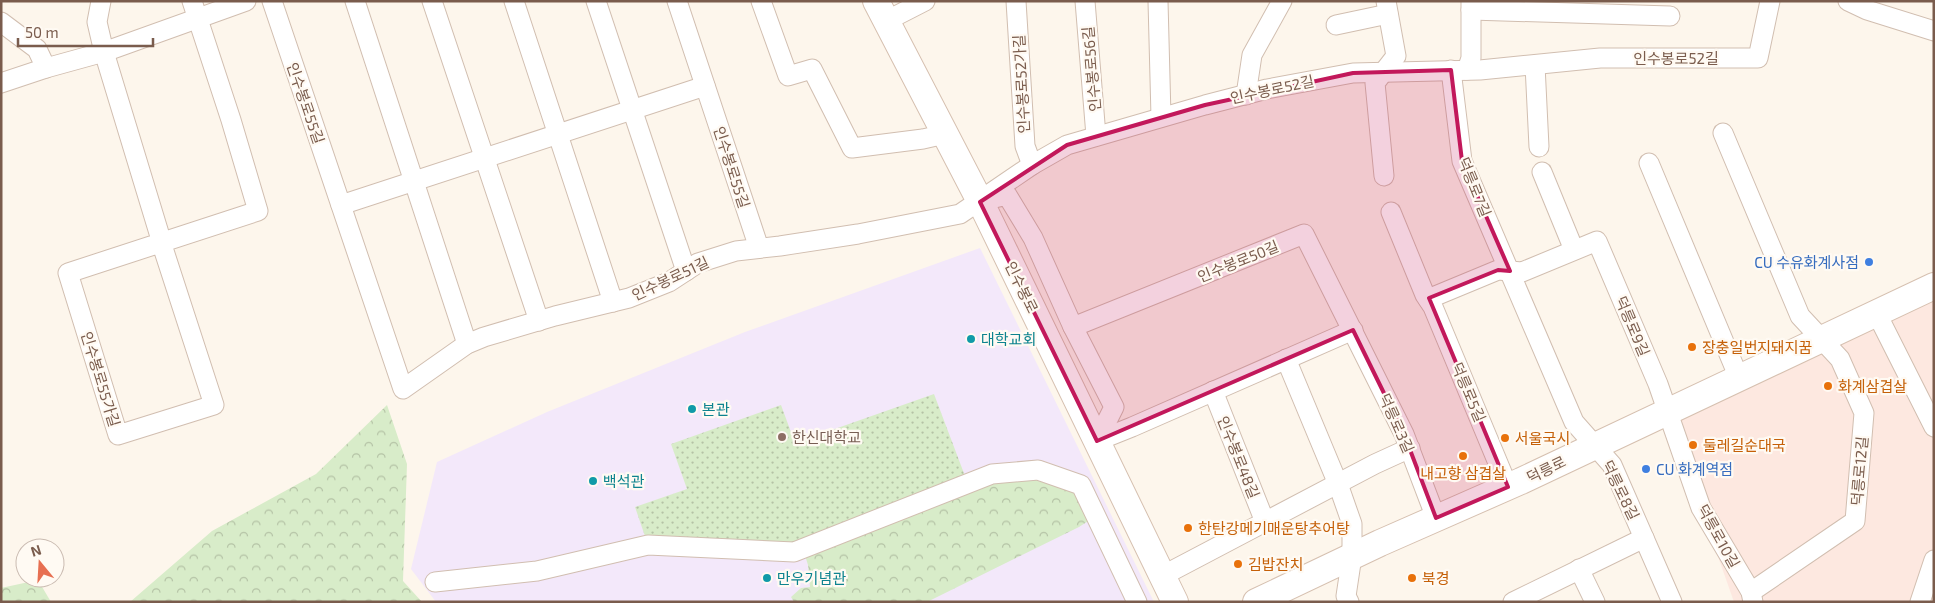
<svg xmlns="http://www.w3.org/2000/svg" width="1935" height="603" viewBox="0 0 1935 603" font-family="'Exo 2','Noto Sans KR',sans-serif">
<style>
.commercial{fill:#fde8e0}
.education{fill:#f3e8fa}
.grass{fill:url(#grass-dots)}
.forest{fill:url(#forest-crowns)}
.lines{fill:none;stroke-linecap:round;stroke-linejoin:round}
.street-casing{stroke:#d1beb0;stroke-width:21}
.secondary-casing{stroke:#d6c0b0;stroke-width:28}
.street{stroke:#fff;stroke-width:19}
.secondary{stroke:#fff;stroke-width:26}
.marked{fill:#c2185b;fill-opacity:0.2;stroke:#c2185b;stroke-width:4;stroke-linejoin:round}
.shop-dot{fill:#3f7fe0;stroke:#fffaf3;stroke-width:2}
.culture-dot{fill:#0f9aa8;stroke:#fffaf3;stroke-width:2}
.food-dot{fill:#e8710a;stroke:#fffaf3;stroke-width:2}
.education-dot{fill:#8d6e63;stroke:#fffaf3;stroke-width:2}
.labels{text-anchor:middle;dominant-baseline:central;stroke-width:4.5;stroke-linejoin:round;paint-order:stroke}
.street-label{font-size:15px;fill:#7a5c4d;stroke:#fffaf3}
.shop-label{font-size:15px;fill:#366cbe;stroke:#fffaf3;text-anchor:end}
.culture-label{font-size:15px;fill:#0d838f;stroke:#fffaf3;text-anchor:start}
.food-label{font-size:15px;fill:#c56008;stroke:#fffaf3;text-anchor:start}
.education-label{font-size:15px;fill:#785e54;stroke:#fffaf3;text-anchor:start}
</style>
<defs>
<pattern id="grass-dots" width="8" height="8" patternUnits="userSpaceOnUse" patternTransform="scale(1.25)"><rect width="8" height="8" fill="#d8ecc9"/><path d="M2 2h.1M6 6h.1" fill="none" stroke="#b4c2a5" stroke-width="1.8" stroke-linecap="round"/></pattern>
<pattern id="forest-crowns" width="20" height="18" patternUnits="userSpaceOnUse" patternTransform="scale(1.25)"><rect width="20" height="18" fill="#d8ecc9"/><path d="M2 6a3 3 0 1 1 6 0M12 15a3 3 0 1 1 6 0" fill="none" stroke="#b4c2a5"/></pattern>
</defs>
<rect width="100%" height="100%" fill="#fdf6ec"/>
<polygon class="commercial" points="1934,298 1934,602 1734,602 1669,417"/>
<polygon class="education" points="980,248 1154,602 436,602 411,569 437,462 547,412 745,332"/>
<polygon class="grass" points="934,394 968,484 794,552 648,545 635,507 687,489 671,444 781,405 795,443"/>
<g class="forest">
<polygon points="387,405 407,464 403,581 422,602 130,602 212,531 316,474"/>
<polygon points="992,474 1081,485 1096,516 1079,527 927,602 794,602 791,597 801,588 810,587 808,565 803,549"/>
<polygon points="38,580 51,602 1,602 1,588"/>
</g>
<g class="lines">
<g class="street-casing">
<g id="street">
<polyline points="101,1 97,22 104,52 162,243 164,251 214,405 118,435 68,273 258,211 231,120 192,1"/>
<polyline points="272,1 403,389 467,344 484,337 555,316 629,298 669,282 698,263 736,251 780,246 858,234 960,214 1032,165 1067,145 1205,105 1267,89 1353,73 1480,70 1600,58 1758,58 1770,1"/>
<polyline points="355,1 467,344"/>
<polyline points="432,1 539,321"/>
<polyline points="514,1 613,302"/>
<polyline points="596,1 686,271"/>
<polyline points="677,1 759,248"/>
<polyline points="761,1 788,76 812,69 852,148 923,139 945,134"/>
<polyline points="1016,1 1025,146 1032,165"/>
<polyline points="1085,1 1096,136"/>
<polyline points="1158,1 1161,117"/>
<polyline points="1848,1 1867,10 1934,31"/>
<polyline points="1471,10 1670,16"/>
<polyline points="886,21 925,1"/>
<polyline points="1,22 37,49 46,68"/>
<polyline points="1336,25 1388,14"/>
<polyline points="1535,65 1539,147"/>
<polyline points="1451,70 1462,161 1574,422 1612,465 1672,602"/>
<polyline points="1467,70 1471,58 1471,1"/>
<polyline points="1,83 46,68 104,52 246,1"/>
<polyline points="1246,95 1252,55 1282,1"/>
<polyline points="1723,133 1800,316 1840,359 1864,413 1855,521 1751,592"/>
<polyline points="1649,163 1739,378"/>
<polyline points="1542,172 1574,250"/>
<polyline points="1384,176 1375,83 1396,56 1386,1"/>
<polyline points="986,200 1007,195 1033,238 1073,327 1114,407 1097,441"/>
<polyline points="341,205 705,86"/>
<polyline points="1391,212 1425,295 1433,307 1508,487"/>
<polyline points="1428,299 1498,270 1522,272 1597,241 1658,384 1701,508 1751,592 1753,602"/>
<polyline points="1876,312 1934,427"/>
<polyline points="1073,327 1304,234 1404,434 1436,518"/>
<polyline points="1286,359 1338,484 1352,524 1352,556 1346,596 1349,602"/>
<polyline points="1213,391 1265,522"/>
<polyline points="1097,441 1132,427 1353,330"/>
<polyline points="1579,569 1595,602"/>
<polyline points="1164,575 1375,464 1410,448"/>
<polyline points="435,582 537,571 648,545 794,552 992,474 1038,470 1081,485 1137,602"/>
<polyline points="1513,602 1644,538"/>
<polyline points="1920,602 1934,560"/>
</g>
</g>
<g class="secondary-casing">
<g id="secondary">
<polyline points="876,1 984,209 1175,602"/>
<polyline points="1256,602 1380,543 1521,481 1934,286"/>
</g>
</g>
<use href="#street" class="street"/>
<use href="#secondary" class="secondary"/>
</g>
<path class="marked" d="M1451,70L1462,161L1510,271L1498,270L1429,298L1508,487L1436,518L1404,434L1353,330L1097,441L980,202L1067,145L1205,105L1353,73Z"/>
<g class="shop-dot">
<circle cx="1869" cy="262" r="5"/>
<circle cx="1646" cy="469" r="5"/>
</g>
<g class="culture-dot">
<circle cx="971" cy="339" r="5"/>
<circle cx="692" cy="409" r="5"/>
<circle cx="593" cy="481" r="5"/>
<circle cx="767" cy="578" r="5"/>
</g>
<g class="food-dot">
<circle cx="1692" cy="347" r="5"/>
<circle cx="1828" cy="386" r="5"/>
<circle cx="1505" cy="438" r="5"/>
<circle cx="1693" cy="445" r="5"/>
<circle cx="1463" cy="456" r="5"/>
<circle cx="1188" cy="528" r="5"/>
<circle cx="1238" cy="564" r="5"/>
<circle cx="1412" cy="578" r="5"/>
</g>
<circle class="education-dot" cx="782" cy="437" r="5"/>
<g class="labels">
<g class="street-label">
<text x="1676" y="58">인수봉로52길</text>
<text transform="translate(1091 69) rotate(-95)">인수봉로56길</text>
<text transform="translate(1021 84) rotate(-93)">인수봉로52가길</text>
<text transform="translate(1272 89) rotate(-12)">인수봉로52길</text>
<text transform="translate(306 103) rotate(71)">인수봉로55길</text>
<text transform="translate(732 167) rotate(72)">인수봉로55길</text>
<text transform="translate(1475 187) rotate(68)">덕릉로7길</text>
<text transform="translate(1238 261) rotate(-22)">인수봉로50길</text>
<text transform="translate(670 278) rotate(-25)">인수봉로51길</text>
<text transform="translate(1022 287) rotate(64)">인수봉로</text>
<text transform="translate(1633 326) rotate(67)">덕릉로9길</text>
<text transform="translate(101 379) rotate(73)">인수봉로55가길</text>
<text transform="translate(1469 392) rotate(67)">덕릉로5길</text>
<text transform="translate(1397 423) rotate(66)">덕릉로3길</text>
<text transform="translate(1239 457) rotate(68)">인수봉로48길</text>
<text transform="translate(1546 469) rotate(-26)">덕릉로</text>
<text transform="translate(1859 471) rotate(-85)">덕릉로12길</text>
<text transform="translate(1621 490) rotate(64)">덕릉로8길</text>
<text transform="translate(1719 536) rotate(61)">덕릉로10길</text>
</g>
<g class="shop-label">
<text x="1859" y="262">CU 수유화계사점</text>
<text x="1656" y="469" text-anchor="start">CU 화계역점</text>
</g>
<g class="culture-label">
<text x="981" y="339">대학교회</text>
<text x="702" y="409">본관</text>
<text x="603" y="481">백석관</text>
<text x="777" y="578">만우기념관</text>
</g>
<g class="food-label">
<text x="1702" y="347">장충일번지돼지꿈</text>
<text x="1838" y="386">화계삼겹살</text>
<text x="1515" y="438">서울국시</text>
<text x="1703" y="445">둘레길순대국</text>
<text x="1463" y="473" text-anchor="middle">내고향 삼겹살</text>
<text x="1198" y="528">한탄강메기매운탕추어탕</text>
<text x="1248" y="564">김밥잔치</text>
<text x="1422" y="578">북경</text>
</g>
<g class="education-label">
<text x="792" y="437">한신대학교</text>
</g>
</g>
<rect width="1935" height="603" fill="none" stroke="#7a5c4d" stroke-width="5"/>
<g transform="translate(40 563) rotate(342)"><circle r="24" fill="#fffaf3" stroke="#cabbb1"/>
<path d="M0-4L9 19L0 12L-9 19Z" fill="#e76f51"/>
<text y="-8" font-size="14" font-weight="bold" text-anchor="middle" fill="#7a5c4d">N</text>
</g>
<path d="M18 38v8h135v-8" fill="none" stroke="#7a5c4d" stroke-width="2.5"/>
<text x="25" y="38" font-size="15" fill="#7a5c4d" stroke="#fffaf3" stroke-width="4" paint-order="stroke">50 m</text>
</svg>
